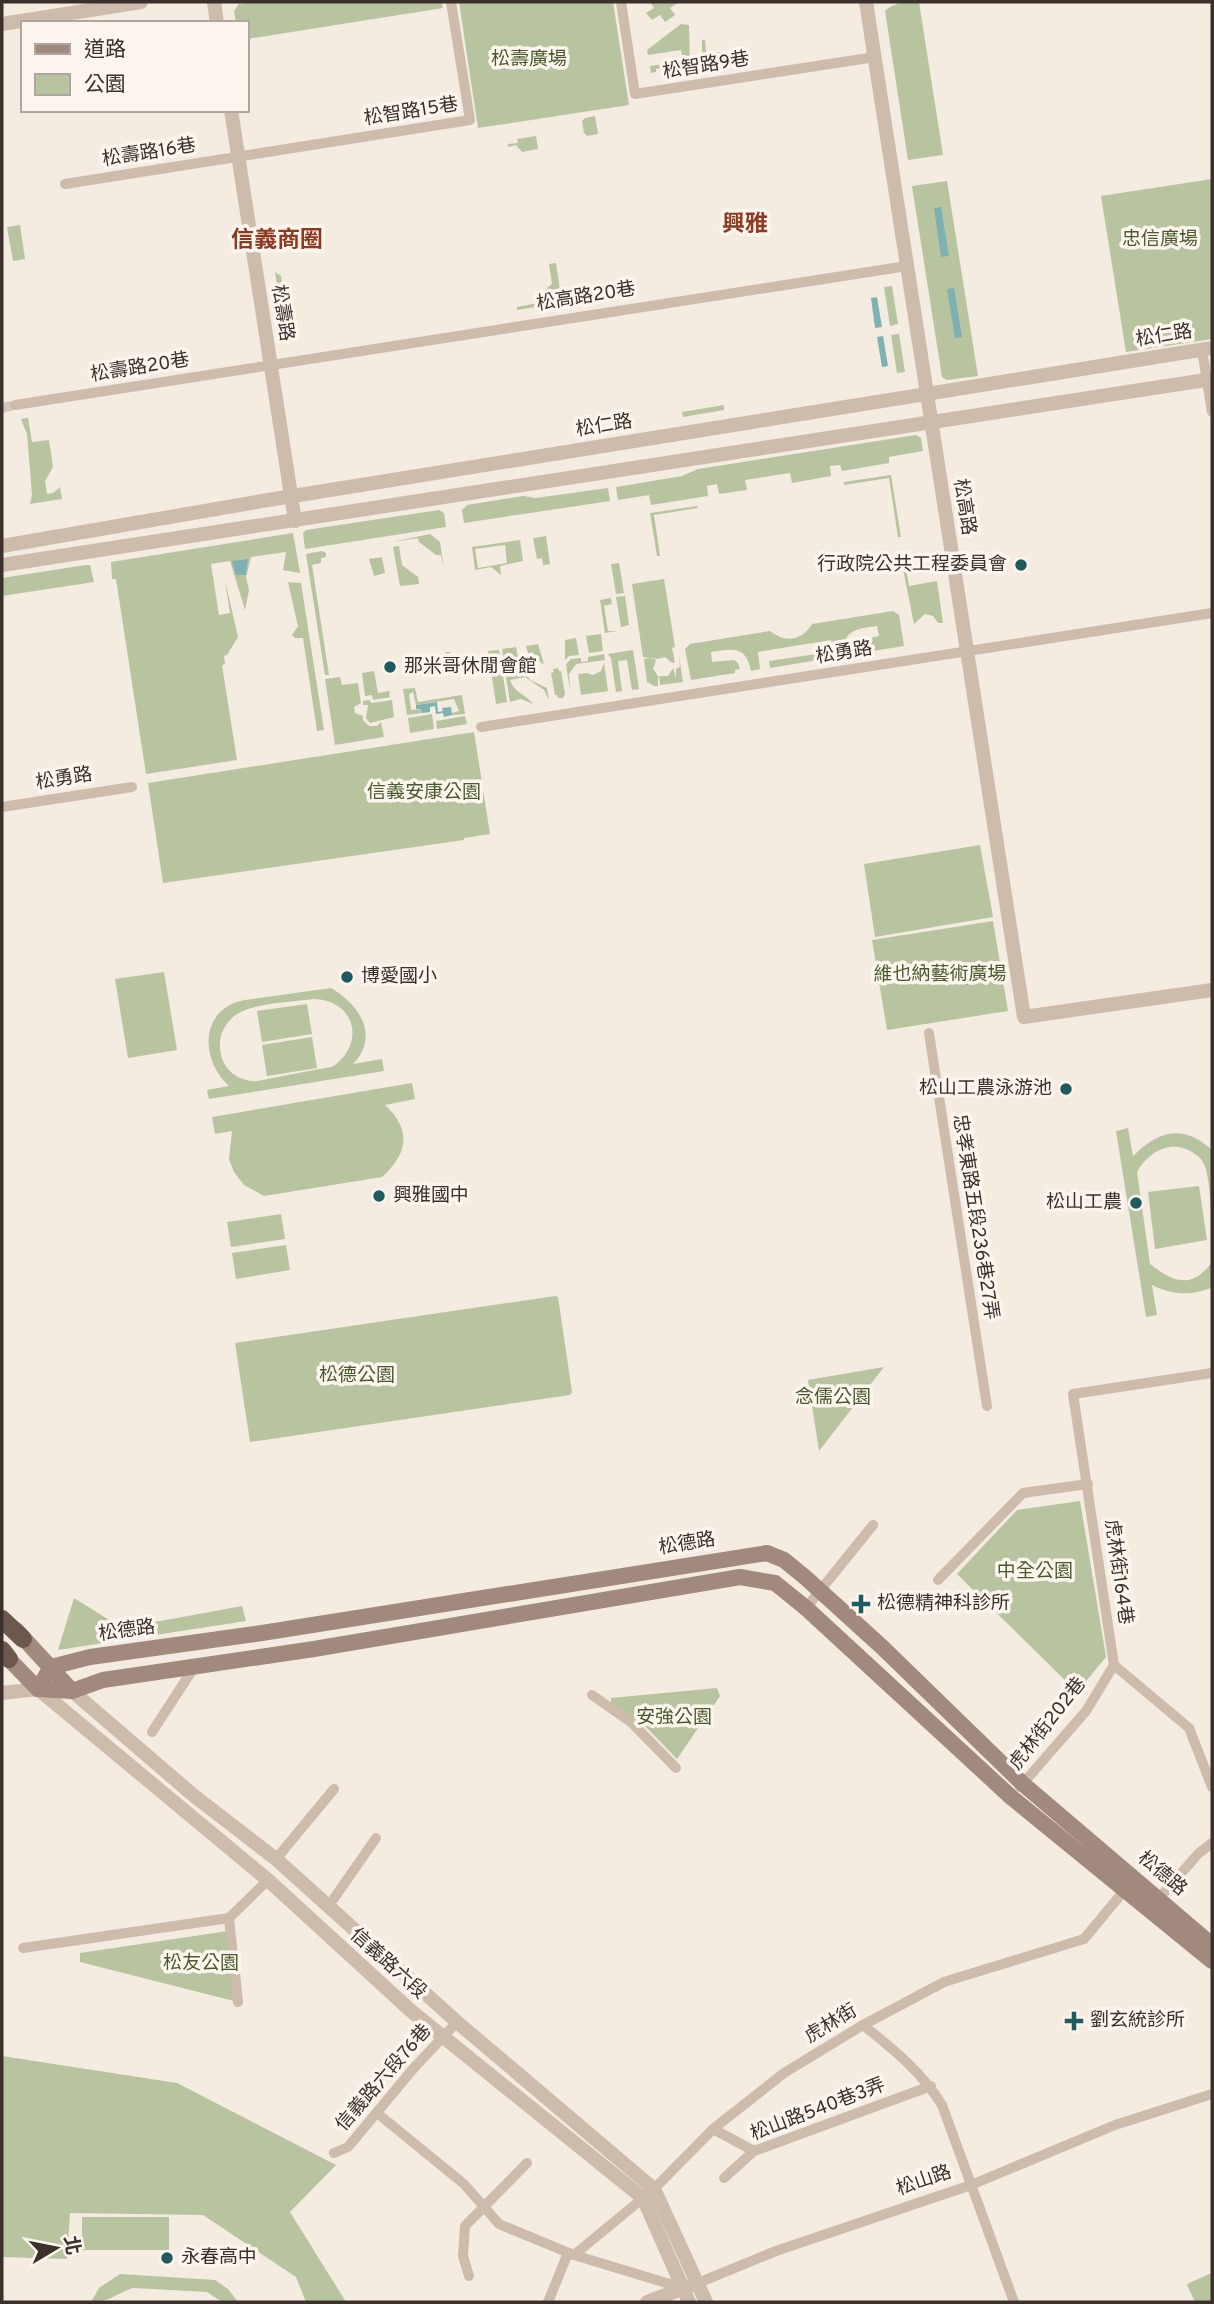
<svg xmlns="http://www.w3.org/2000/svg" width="1214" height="2304" viewBox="0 0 1214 2304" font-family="Overpass,'Noto Sans TC',sans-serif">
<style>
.green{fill:#b8c4a0;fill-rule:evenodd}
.water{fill:#7fb0b2}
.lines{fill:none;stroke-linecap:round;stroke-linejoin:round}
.minor-tunnel{stroke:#cfc6bd;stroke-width:10;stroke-dasharray:10 5;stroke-linecap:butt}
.minor{stroke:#cdbbac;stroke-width:10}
.tertiary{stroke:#cdbbac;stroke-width:14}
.secondary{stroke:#a18a7d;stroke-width:16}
.trunk{stroke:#6c584f;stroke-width:18}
.poi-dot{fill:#1f5a5e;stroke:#fbf5ee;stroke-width:2.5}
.labels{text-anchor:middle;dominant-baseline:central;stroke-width:7;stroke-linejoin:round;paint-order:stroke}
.park-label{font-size:19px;fill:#4a5a2e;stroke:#fbf5ee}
.street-label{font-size:19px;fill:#3b302b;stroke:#fbf5ee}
.poi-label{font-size:19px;fill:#3b302b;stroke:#fbf5ee;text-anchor:start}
.quarter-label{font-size:23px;font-weight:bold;fill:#8c3b22;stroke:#fbf5ee}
</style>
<rect width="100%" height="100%" fill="#f4ebe1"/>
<g class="green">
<polygon points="253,2 441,2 443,8 247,39 247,23 236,23 234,11 239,4"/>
<polygon points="459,2 613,2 629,105 478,128"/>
<polygon points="650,2 679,2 670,8 675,15 665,22 660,15 652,20 646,13 654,8"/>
<path d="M919,2L943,155L908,160L885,11C894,2 907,2 919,2Z"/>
<polygon points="681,24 689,25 690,67 669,70 667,67 656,69 656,72 651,73 650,66 683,61 681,50 648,55 647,50"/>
<polygon points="702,40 705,40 706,52 733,52 734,60 702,62"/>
<polygon points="595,116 598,134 587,136 584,133 582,121 585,118"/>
<polygon points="536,136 538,149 522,152 516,145 508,147 508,144 518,143 517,139"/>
<polygon points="1212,179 1212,339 1126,352 1101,196"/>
<polygon points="947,181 978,376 947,380 942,377 912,186"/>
<polygon points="20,225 25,259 13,261 7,227"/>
<polygon points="556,263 562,303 517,310 517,307 549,301 547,288 552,284 549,264"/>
<polygon points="275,272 281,276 289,329 285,335"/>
<polygon points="892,286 898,324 890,326 884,287"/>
<polygon points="899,334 905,372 897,373 891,335"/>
<polygon points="724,405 724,410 683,417 682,412"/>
<polygon points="28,418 32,442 49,440 53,467 45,481 47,494 53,493 60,487 62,499 30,504 32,495 27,434 21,419"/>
<polygon points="916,435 921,438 923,451 889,457 889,463 842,471 840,465 830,466 831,476 792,483 790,473 745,480 747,490 719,494 717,484 707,486 708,496 651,505 649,495 618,500 616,487 682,476 698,469"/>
<polygon points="891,475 901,537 898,537 889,478 844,485 844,482"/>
<polygon points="608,488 610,501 464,523 462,510 467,505 523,496 536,498"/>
<polygon points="697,506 698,508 654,515 660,556 657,556 650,513"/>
<polygon points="439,510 444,513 446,527 305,549 303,533 306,530"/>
<polygon points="293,533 300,573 283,570 286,552 251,557 246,577 249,590 245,610 230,561 211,564 219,615 230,613 225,580 238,637 227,655 224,656 225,664 222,665 237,760 146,774 116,579 112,579 111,562"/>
<polygon points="430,534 440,542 444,569 441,555 436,555 419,542 418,538 392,542"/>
<polygon points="546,536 550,564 543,565 542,558 537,559 533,538"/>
<path d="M520,540L523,561L500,566L501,575L491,567L475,570L472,547ZM505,545L507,563L478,568L475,549Z"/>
<polygon points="399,546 402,565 418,577 419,584 400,586 393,547"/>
<polygon points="322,551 326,553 326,557 321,558 321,563 312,565 329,675 325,675 306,554"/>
<polygon points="382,557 385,573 374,576 369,559"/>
<polygon points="619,563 624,593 616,594 611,564"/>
<polygon points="905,563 909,586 937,581 943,623 938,623 933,616 925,614 914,624 902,564"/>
<polygon points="86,565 90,565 94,582 2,596 2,578"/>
<polygon points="664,579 675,647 672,648 675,662 672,663 665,657 657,659 643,657 632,584"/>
<polygon points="288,582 301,583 324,730 317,731 303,638 295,638 292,635 298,626"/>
<polygon points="625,596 629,625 621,627 616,597"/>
<polygon points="611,598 612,604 604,606 608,631 617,631 605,633 600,600"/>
<path d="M893,611L899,615L904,646L861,653L860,650L854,651V645L857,641L879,636L877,626C856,629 841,630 845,656L835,657L831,640L758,652L760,669L751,671C746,645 732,649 711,652L712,662L734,660L738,663L740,669L735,670V673L691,680L685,649L690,644L770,631C785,643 802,641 812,624Z"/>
<polygon points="601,634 603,651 589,653 586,636"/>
<polygon points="576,638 579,655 569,656 565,660 565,640"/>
<path d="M538,644L544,664C534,658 529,659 526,646Z"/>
<polygon points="516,647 518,657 514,665 505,666 502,649"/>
<polygon points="499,650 507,702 496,704 488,651"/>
<polygon points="633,650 639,689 632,690 627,660 618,661 622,691 616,692 611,658 608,654"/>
<polygon points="446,652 450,652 451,658 446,659 447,666 452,666 453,671 429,675 427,660 438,658 438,661 443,660"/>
<polygon points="823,653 824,659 770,668 769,661"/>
<polygon points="604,654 605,660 576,664 569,674 570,691 566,664 571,659 581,658 581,662 588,661 588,657"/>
<polygon points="679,656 683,682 660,685 659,676 668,676 673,668 676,678 676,669 680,667"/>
<polygon points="650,658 656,660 653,669 658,676 658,686 654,686 647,682 644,659"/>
<polygon points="604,663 608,691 581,695 578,674 587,673 593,675 601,671"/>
<path d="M514,668L518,674L527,675L530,680L547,688L549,700L544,690L525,677L510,680C515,694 526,694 533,704L521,699L510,702L505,670Z"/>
<polygon points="558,668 559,671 561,671 565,694 563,698 558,698 557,695 555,695 551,673 554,672 553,669"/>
<polygon points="374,671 378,693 390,691 389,696 391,697 373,700 372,695 365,696 362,673"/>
<polygon points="340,677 342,685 358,683 361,703 354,707 355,713 363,716 363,720 369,726 377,726 381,722 384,737 335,745 325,679"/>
<polygon points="415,688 418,702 462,695 465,714 452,715 452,713 459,711 454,699 416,705 413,692 409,694 411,710 421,709 422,713 407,715 403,689"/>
<polygon points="370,700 371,703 392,700 394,717 370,723 366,718 368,705 363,705 363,701"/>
<polygon points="432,714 434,729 410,733 408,718"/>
<polygon points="465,716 467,724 437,729 436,721"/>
<polygon points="474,732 490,834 464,838 464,840 163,883 148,783"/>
<polygon points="980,845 993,917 875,937 864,864"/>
<polygon points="993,921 1008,1011 887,1030 872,940"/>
<polygon points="164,972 177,1050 128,1058 115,979"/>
<path d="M331,988C360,1005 380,1036 353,1064L382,1059L384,1071L209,1099L207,1090L229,1086C199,1059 200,1008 245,1000ZM314,999C356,1000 366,1045 332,1067C312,1070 293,1074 273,1078C266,1079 258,1082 252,1081C215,1078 209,1029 239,1013C256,1003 293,1002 314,999Z"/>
<polygon points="307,1004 312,1034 262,1042 257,1011"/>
<polygon points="312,1037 317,1068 267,1076 262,1045"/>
<path d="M412,1083L415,1099L385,1105C411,1129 409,1153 382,1177L264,1196L244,1185L234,1172L229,1159L232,1131L215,1134L212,1117Z"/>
<path d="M1128,1128L1133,1156C1158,1131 1183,1123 1212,1150V1220C1210,1204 1210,1178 1204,1164C1202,1159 1197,1155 1192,1152C1171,1139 1148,1152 1137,1172L1150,1264C1174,1283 1192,1289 1212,1262L1211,1288C1190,1296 1172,1295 1152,1285L1157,1315L1146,1317L1116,1131Z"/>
<polygon points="1199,1186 1207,1240 1155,1249 1148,1192"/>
<polygon points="281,1214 285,1239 231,1247 227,1222"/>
<polygon points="286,1245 290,1270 236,1279 232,1253"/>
<polygon points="555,1296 558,1297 572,1392 570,1395 250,1442 235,1343"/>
<polygon points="884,1367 819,1451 808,1380"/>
<polygon points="1080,1501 1106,1657 1077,1692 957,1574 1017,1510"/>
<polygon points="74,1598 122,1628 242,1606 246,1621 58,1650"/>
<polygon points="717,1688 720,1696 677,1759 647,1728 611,1703 611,1698"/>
<polygon points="228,1931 238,2002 80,1962 80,1953"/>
<polygon points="2,2056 177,2083 336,2165 290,2212 346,2302 306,2302 296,2277 203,2215 70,2213 67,2259 2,2257"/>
<rect x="82" y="2217" width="87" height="33"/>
<polygon points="1212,2273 1212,2302 1195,2302 1187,2285 1189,2283"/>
<path d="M120,2274L215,2280L228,2289L238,2302H222L207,2292L133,2288C115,2294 110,2302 91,2302L99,2288Z"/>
</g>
<g class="water">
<polygon points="941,207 949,256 941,257 934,208"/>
<polygon points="954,288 962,337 955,338 947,289"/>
<polygon points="877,297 882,327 875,328 871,298"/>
<polygon points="883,336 888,366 882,367 877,337"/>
<polygon points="248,559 246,575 236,575 232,561"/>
<polygon points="437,702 438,712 443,711 442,708 451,707 452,715 444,717 443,713 436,714 435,706 430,707 430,712 422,713 421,709 416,709 416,705"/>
<circle cx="967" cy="976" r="9"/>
</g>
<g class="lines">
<polyline class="minor-tunnel" points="2,408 15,405"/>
<g class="minor">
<polyline points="621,2 635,94 875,57"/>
<polyline points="65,184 470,120 451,2"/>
<polyline points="1202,350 1212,412"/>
<polyline points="15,405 907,266"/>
<polyline points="481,727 1212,613"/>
<polyline points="2,807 132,787"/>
<polyline points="929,1033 987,1406"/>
<polyline points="938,1580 1023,1493 1088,1484"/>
<polyline points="806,1608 873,1525"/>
<polyline points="1114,1665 1073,1394 1212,1373"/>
<polyline points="1114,1665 1189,1728 1212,1787"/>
<polyline points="592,1695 632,1723 676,1768"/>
<polyline points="152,1732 195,1666"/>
<polyline points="1020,1787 1086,1711 1114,1665"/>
<polyline points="276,1859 334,1789"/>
<polyline points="1154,1904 1199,1853 1212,1843"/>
<polyline points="328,1907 376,1838"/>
<polyline points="229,1918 238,2002"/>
<polyline points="23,1948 229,1918 268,1880"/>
<path d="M863,2025C893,2049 921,2071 942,2105L1014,2302"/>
<polyline points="377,2113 464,2184 499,2224 574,2255 683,2288"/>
<polyline points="713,2129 754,2151"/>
<polyline points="334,2153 348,2147 413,2069 457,2022"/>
<polyline points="724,2178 754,2151 931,2086"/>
<polyline points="574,2255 654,2189 713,2129 784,2073 863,2025 944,1982 1084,1939 1128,1886"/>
<polyline points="469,2276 463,2256 465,2226 527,2163"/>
<polyline points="698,2283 776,2251 971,2185 1115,2125 1212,2094"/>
<polyline points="548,2302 568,2253"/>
</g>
<g class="tertiary">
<polyline points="214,2 217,23"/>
<polyline points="866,2 1024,1017 1212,990"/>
<polyline points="2,24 141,2"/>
<polyline points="231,110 295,521"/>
<polyline points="2,546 268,500 1212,348"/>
<polyline points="2,565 1212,379"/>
<polyline points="72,1691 193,1795 276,1859 457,2022 654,2189 706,2302"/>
<polyline points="2,1693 38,1689 268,1880 410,2010 643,2198 689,2302"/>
<polyline points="647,2302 690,2286"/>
</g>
<g class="secondary">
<polyline points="16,1630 72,1691"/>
<polyline points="2,1652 38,1689"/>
<polyline points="38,1689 51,1667 90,1657 262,1633 767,1553 784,1560 806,1578 882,1647 1023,1784 1212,1945"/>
<polyline points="38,1689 72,1691 103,1680 314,1649 740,1577 775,1583 806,1608 1011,1797 1212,1961"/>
</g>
<g class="trunk">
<polyline points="2,1619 23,1639"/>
<polyline points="2,1650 9,1659"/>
</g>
</g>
<g class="poi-dot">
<circle cx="1021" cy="565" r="7"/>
<circle cx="390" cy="667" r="7"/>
<circle cx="347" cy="977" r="7"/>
<circle cx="1066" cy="1089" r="7"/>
<circle cx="379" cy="1196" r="7"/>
<circle cx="1136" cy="1203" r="7"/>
<path d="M857.5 1593.5h7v7h7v7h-7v7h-7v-7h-7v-7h7z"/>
<path d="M1070.5 2010.5h7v7h7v7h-7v7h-7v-7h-7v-7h7z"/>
<circle cx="167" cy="2258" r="7"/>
</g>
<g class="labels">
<g class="park-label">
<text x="529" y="60">松壽廣場</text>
<text x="1160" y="240">忠信廣場</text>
<text x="424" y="793">信義安康公園</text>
<text x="940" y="975">維也納藝術廣場</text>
<text x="357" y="1376">松德公園</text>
<text x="833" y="1398">念儒公園</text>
<text x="1035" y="1572">中全公園</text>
<text x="674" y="1718">安強公園</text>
<text x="201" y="1964">松友公園</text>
</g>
<g class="street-label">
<text transform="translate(706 66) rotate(-9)">松智路9巷</text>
<text transform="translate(411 112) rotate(-9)">松智路15巷</text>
<text transform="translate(149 153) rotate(-9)">松壽路16巷</text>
<text transform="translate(586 297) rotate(-9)">松高路20巷</text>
<text transform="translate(282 313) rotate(81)">松壽路</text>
<text transform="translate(1164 336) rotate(-9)">松仁路</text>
<text transform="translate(140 368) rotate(-9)">松壽路20巷</text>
<text transform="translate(604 426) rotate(-9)">松仁路</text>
<text transform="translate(964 507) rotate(81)">松高路</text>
<text transform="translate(844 653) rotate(-9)">松勇路</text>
<text transform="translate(64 779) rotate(-9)">松勇路</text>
<text transform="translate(975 1217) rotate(81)">忠孝東路五段236巷27弄</text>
<text transform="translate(687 1544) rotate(-9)">松德路</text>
<text transform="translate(1118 1572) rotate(82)">虎林街164巷</text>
<text transform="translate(127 1631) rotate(-8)">松德路</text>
<text transform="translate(1048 1724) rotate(-52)">虎林街202巷</text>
<text transform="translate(1162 1874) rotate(40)">松德路</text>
<text transform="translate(388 1964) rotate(42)">信義路六段</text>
<text transform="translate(831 2024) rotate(-31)">虎林街</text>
<text transform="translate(384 2078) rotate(-49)">信義路六段76巷</text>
<text transform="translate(818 2110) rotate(-21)">松山路540巷3弄</text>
<text transform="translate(924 2181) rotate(-19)">松山路</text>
</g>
<g class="poi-label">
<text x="1007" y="565" text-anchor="end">行政院公共工程委員會</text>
<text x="404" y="667">那米哥休閒會館</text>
<text x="361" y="977">博愛國小</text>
<text x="1052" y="1089" text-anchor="end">松山工農泳游池</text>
<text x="393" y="1196">興雅國中</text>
<text x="1122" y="1203" text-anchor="end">松山工農</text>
<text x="877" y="1604">松德精神科診所</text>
<text x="1090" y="2021">劉玄統診所</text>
<text x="181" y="2258">永春高中</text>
</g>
<g class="quarter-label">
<text x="745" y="225">興雅</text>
<text x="277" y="241">信義商圈</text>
</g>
</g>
<rect width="1214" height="2304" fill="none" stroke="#3b302b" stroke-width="7"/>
<rect x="21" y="21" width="228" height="91" fill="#fbf5ee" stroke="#aea6a0" stroke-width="2"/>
<rect x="35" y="44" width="35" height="10" fill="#a18a7d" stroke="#aea6a0" stroke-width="2"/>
<text x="84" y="56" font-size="21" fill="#3b302b">道路</text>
<rect x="35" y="74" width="35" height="21" fill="#b8c4a0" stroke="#aea6a0" stroke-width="2"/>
<text x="84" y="91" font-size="21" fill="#3b302b">公園</text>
<g transform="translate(56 2248) rotate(80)" stroke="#fbf5ee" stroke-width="5" paint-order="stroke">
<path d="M0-5L12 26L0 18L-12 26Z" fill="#3b302b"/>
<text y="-10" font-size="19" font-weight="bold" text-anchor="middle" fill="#3b302b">北</text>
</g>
</svg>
